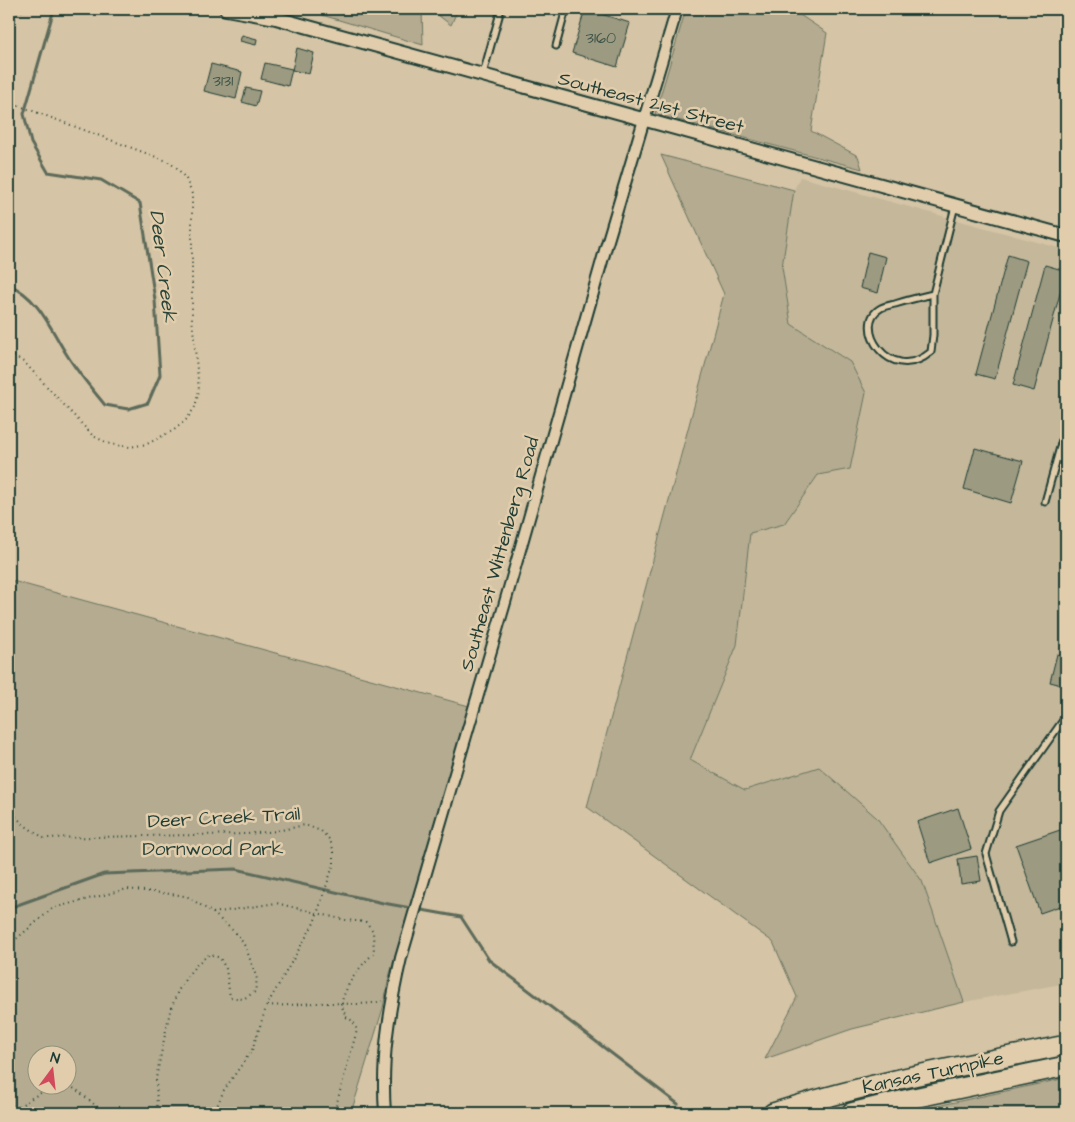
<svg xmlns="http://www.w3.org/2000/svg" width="1075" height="1122" viewBox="0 0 1075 1122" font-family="'Architects Daughter',sans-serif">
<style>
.built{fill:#c4b79a}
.green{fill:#b4ab90;stroke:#6a7462;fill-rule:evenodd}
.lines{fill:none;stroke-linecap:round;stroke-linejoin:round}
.stream{stroke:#5d6b5a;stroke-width:3}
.building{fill:#9c9a81;stroke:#1f3d34}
.service-casing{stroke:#1f3d34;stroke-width:9}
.minor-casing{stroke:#1f3d34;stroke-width:14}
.tertiary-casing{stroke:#1f3d34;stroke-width:16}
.motorway-casing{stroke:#1f3d34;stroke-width:22}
.path{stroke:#1f3d34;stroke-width:2;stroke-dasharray:1 4;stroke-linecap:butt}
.service{stroke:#e1cdac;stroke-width:5}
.minor{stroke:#e1cdac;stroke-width:10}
.tertiary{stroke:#e1cdac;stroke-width:12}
.motorway{stroke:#e1cdac;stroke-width:19}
.labels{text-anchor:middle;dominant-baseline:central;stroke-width:5;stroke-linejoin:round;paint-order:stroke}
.number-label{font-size:16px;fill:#3e5447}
.street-label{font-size:19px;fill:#1f3d34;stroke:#e1cdac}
.park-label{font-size:19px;fill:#264239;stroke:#e1cdac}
.water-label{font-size:20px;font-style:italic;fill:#29453a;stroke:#e1cdac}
</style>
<rect width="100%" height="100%" fill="#d5c4a5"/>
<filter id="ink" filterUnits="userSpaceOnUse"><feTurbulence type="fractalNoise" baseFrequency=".02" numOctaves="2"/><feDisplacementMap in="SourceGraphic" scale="10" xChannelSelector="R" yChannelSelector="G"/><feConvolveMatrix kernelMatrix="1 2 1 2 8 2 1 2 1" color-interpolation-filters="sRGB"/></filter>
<g filter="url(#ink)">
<polygon class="built" points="800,177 1066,250 1066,983 964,1002 922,881 819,767 745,790 690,760 737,645 750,533 784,524 818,475 850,469 850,362 791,324 782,267 794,190"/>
<g class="green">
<polygon points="321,9 422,9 423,45 322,15"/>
<polygon points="430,9 458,9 451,25"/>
<polygon points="686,9 791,9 827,33 811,131 858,156 862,169 655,114"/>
<polygon points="661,155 794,190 782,267 791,324 850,362 866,393 850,469 818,475 784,524 750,533 737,645 690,760 745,790 819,767 877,818 922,881 964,1002 852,1029 765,1059 797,997 773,942 587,807 724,294"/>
<path d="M9,580L469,706L389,977L383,1008L351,1113H9ZM68,1054V1084H38V1054Z"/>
<polygon points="1066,1078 1066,1113 905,1113"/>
</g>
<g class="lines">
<g class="stream">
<path d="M9,285C39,297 51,330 67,355C78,373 92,389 105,405L128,409L148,403L160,375L155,300L140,203L101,180L48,172L31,143L24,114L54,9"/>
<polyline points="9,908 104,874 236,869 383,903 461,917 489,960 678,1104"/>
</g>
</g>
<g class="building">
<polygon points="585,9 630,23 617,67 572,53"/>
<polygon points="242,35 257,39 256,45 240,41"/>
<polygon points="297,48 314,53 309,74 292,70"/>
<polygon points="265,63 292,69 288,86 261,79"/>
<polygon points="211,64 242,72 236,99 204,91"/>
<polygon points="246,88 260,91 256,106 242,102"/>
<polygon points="868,252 886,257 878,293 860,288"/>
<polygon points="1008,255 1027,261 995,379 976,374"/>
<polygon points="1045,265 1066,271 1034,391 1013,385"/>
<polygon points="975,448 1023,461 1011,503 964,489"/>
<polygon points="1057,654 1066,657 1066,686 1050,682"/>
<polygon points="958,808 971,849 930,863 917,822"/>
<polygon points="1066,828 1066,904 1040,913 1016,845"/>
<polygon points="977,856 981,881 961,884 958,859"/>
</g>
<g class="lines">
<g class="service-casing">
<g id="service">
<polyline points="556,46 566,9"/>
<polyline points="483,74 501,9"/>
<path d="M933,294C920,297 908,300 895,304C891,305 885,306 881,308C851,324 889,387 931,352L933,335V294L955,206"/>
<polyline points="1045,502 1066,425"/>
<polyline points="1011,942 986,854 999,811 1066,716"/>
</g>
</g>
<g class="minor-casing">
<path id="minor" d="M385,1113C381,1060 389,1010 401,958L504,606L606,247L677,9"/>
</g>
<g class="tertiary-casing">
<polyline id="tertiary" points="226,9 276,18 1066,236"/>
</g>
<g class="motorway-casing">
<g id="motorway">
<path d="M773,1113C868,1082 968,1065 1066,1045"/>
<polyline points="851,1113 909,1099 1066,1066"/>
</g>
</g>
<g class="path">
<polyline points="9,38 14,20 23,9"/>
<polyline points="9,102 167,161 177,168 186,179 192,194 192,318 199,390 195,407 187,419 174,430 147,444 130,447 110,444 93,436 25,363 9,353"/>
<path d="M9,803C13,820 30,829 44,838L247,834L277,831L305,825L321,831L330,840L334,852V863L314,923L267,1005L252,1050L224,1090L214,1113"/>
<path d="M213,913L276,903L345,920L366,922L373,931L374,953C358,968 347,983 341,1004L346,1017L353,1021L357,1030L334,1113"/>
<polyline points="9,945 53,908 127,889 179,895 188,897 213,913 238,935 246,948 257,979 255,992 243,999 230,997 226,969 220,958 210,954 198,963 188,975 178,991 170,1011 156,1078 157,1109 152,1113"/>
<path d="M267,1005C288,1007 306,1002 327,1003C345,1003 364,1006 382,1001"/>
<path d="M11,1113C25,1102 55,1079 73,1088C86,1095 95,1108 108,1113"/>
</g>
<use href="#service" class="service"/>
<use href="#minor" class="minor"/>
<use href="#tertiary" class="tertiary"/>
<use href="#motorway" class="motorway"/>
</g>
</g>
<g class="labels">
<g class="number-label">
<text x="601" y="38">3160</text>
<text x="223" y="81">3131</text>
</g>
<g class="street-label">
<text transform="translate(651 103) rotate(15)">Southeast 21st Street</text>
<text transform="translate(500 554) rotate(-74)">Southeast Wittenberg Road</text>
<text transform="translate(224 818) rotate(-3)">Deer Creek Trail</text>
<text transform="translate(933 1073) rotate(-12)">Kansas Turnpike</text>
</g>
<g class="park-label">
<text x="213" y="849">Dornwood Park</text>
</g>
<g class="water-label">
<text transform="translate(163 266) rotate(83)">Deer Creek</text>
</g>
</g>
<rect width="1075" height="1122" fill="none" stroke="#e1cdac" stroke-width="30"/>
<rect x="15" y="15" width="1045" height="1092" fill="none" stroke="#1f3d34" stroke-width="2" filter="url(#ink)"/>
<g transform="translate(52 1070) rotate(15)"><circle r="24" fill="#e1cdac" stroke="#93937c"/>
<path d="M0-4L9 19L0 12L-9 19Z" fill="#d1495b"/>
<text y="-8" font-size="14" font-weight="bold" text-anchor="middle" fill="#1f3d34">N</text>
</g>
</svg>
